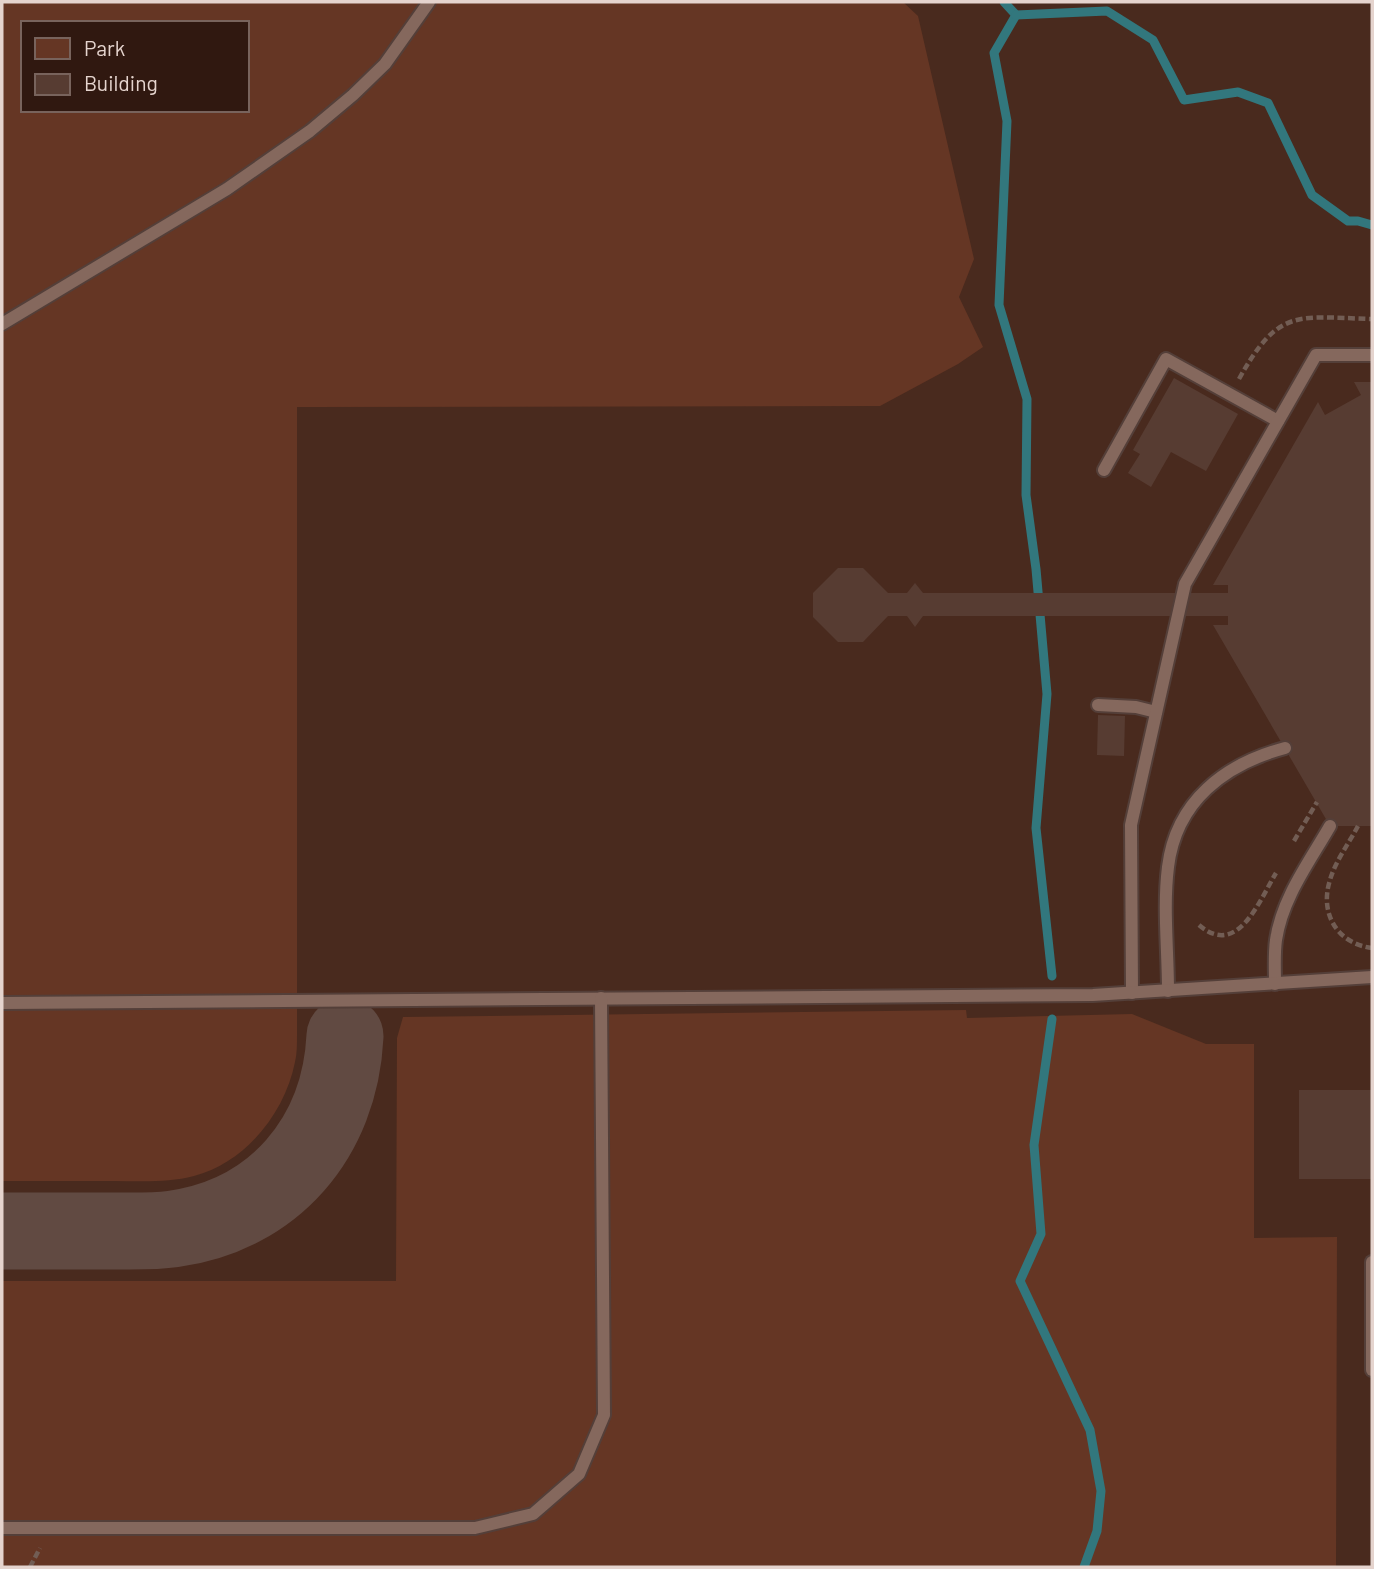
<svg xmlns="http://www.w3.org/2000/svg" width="1374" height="1569" viewBox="0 0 1374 1569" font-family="Barlow,sans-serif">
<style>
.built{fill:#492a1e;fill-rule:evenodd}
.green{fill:#653624;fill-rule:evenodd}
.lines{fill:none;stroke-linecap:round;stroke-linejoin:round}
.stream{stroke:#32777d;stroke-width:9}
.taxiway{stroke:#614a42;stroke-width:77}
.building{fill:#573c32}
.lane-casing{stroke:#543f39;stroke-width:16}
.path{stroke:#725d54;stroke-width:4.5;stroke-dasharray:7 3.5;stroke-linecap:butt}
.lane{stroke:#85685d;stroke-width:12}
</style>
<rect width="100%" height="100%" fill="#3a2219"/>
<path class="built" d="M2,2H1372V1567H2ZM23,23H247V110H23Z"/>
<g class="green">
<path d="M2,2H903L918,16L974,259L959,297L983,347L958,364L880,406L297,407V1035C297,1044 297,1054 295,1062C285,1113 245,1163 194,1176C168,1183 140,1181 114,1181C77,1181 39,1181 2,1181ZM23,23H247V110H23Z"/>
<polygon points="966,1010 967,1018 1132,1014 1206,1044 1254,1044 1254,1238 1337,1237 1336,1567 2,1567 2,1281 396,1281 397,1038 403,1017"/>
</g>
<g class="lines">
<g class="stream">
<polyline points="1004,2 1016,15"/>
<polyline points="1016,15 994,53 1007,121 999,305 1027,399 1026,495 1036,569 1047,694 1036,828 1052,976"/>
<polyline points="1016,15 1107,11 1153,40 1184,100 1238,92 1268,103 1312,195 1348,221 1358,221 1372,225"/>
<polyline points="1052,1019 1034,1145 1041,1234 1020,1281 1090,1430 1101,1491 1097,1531 1084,1567"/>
</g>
<path class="taxiway" d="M2,1231C37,1231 73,1231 109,1231C130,1231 152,1232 173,1229C274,1215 340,1138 345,1036"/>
</g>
<g class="building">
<polygon points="1174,378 1238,414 1206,471 1171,452 1151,487 1128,473 1140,454 1133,450"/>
<polygon points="1354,382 1372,382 1372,826 1330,826 1213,625 1228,625 1228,616 923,616 915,627 907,616 888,616 863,642 838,642 813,617 813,593 838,568 863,568 888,593 907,593 915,583 923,593 1228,593 1228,585 1213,585 1318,402 1325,415 1361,395"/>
<polygon points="1098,715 1125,716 1124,756 1097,755"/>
<rect x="1299" y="1090" width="73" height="89"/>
</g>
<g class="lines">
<g class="lane-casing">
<g id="lane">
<polyline points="2,324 227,189 310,131 353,95 385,64 429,2"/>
<polyline points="1104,470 1166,359 1278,421"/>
<polyline points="1098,705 1136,707 1156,712"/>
<path d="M1275,984C1275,969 1274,954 1276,940C1282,898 1310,861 1330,826"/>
<path d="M1168,991C1168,950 1163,907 1168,867C1176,801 1225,764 1285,748"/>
<polyline points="1132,993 1131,825 1185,584 1316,355 1372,355"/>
<polyline points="2,1003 1093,995 1372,977"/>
<polyline points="1372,1262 1372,1370"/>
<polyline points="2,1528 475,1528 533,1514 579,1474 604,1415 601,998"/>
</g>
</g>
<g class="path">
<path d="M1239,379C1279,307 1297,317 1372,319"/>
<path d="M1358,826C1349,843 1335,862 1330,880C1319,914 1338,944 1372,948"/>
<polyline points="1294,841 1317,802"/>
<path d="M1199,925C1238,959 1260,899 1276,873"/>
<polyline points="30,1567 40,1548"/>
</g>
<use href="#lane" class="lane"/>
</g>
<rect width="1374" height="1569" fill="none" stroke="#e5d4ce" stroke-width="7"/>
<rect x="21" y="21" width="228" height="91" fill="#301810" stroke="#78635c" stroke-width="2"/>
<rect x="35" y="38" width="35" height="21" fill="#653624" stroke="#78635c" stroke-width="2"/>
<text x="84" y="56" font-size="21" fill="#e5d4ce">Park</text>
<rect x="35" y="74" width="35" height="21" fill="#573c32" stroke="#78635c" stroke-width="2"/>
<text x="84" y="91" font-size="21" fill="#e5d4ce">Building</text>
</svg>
